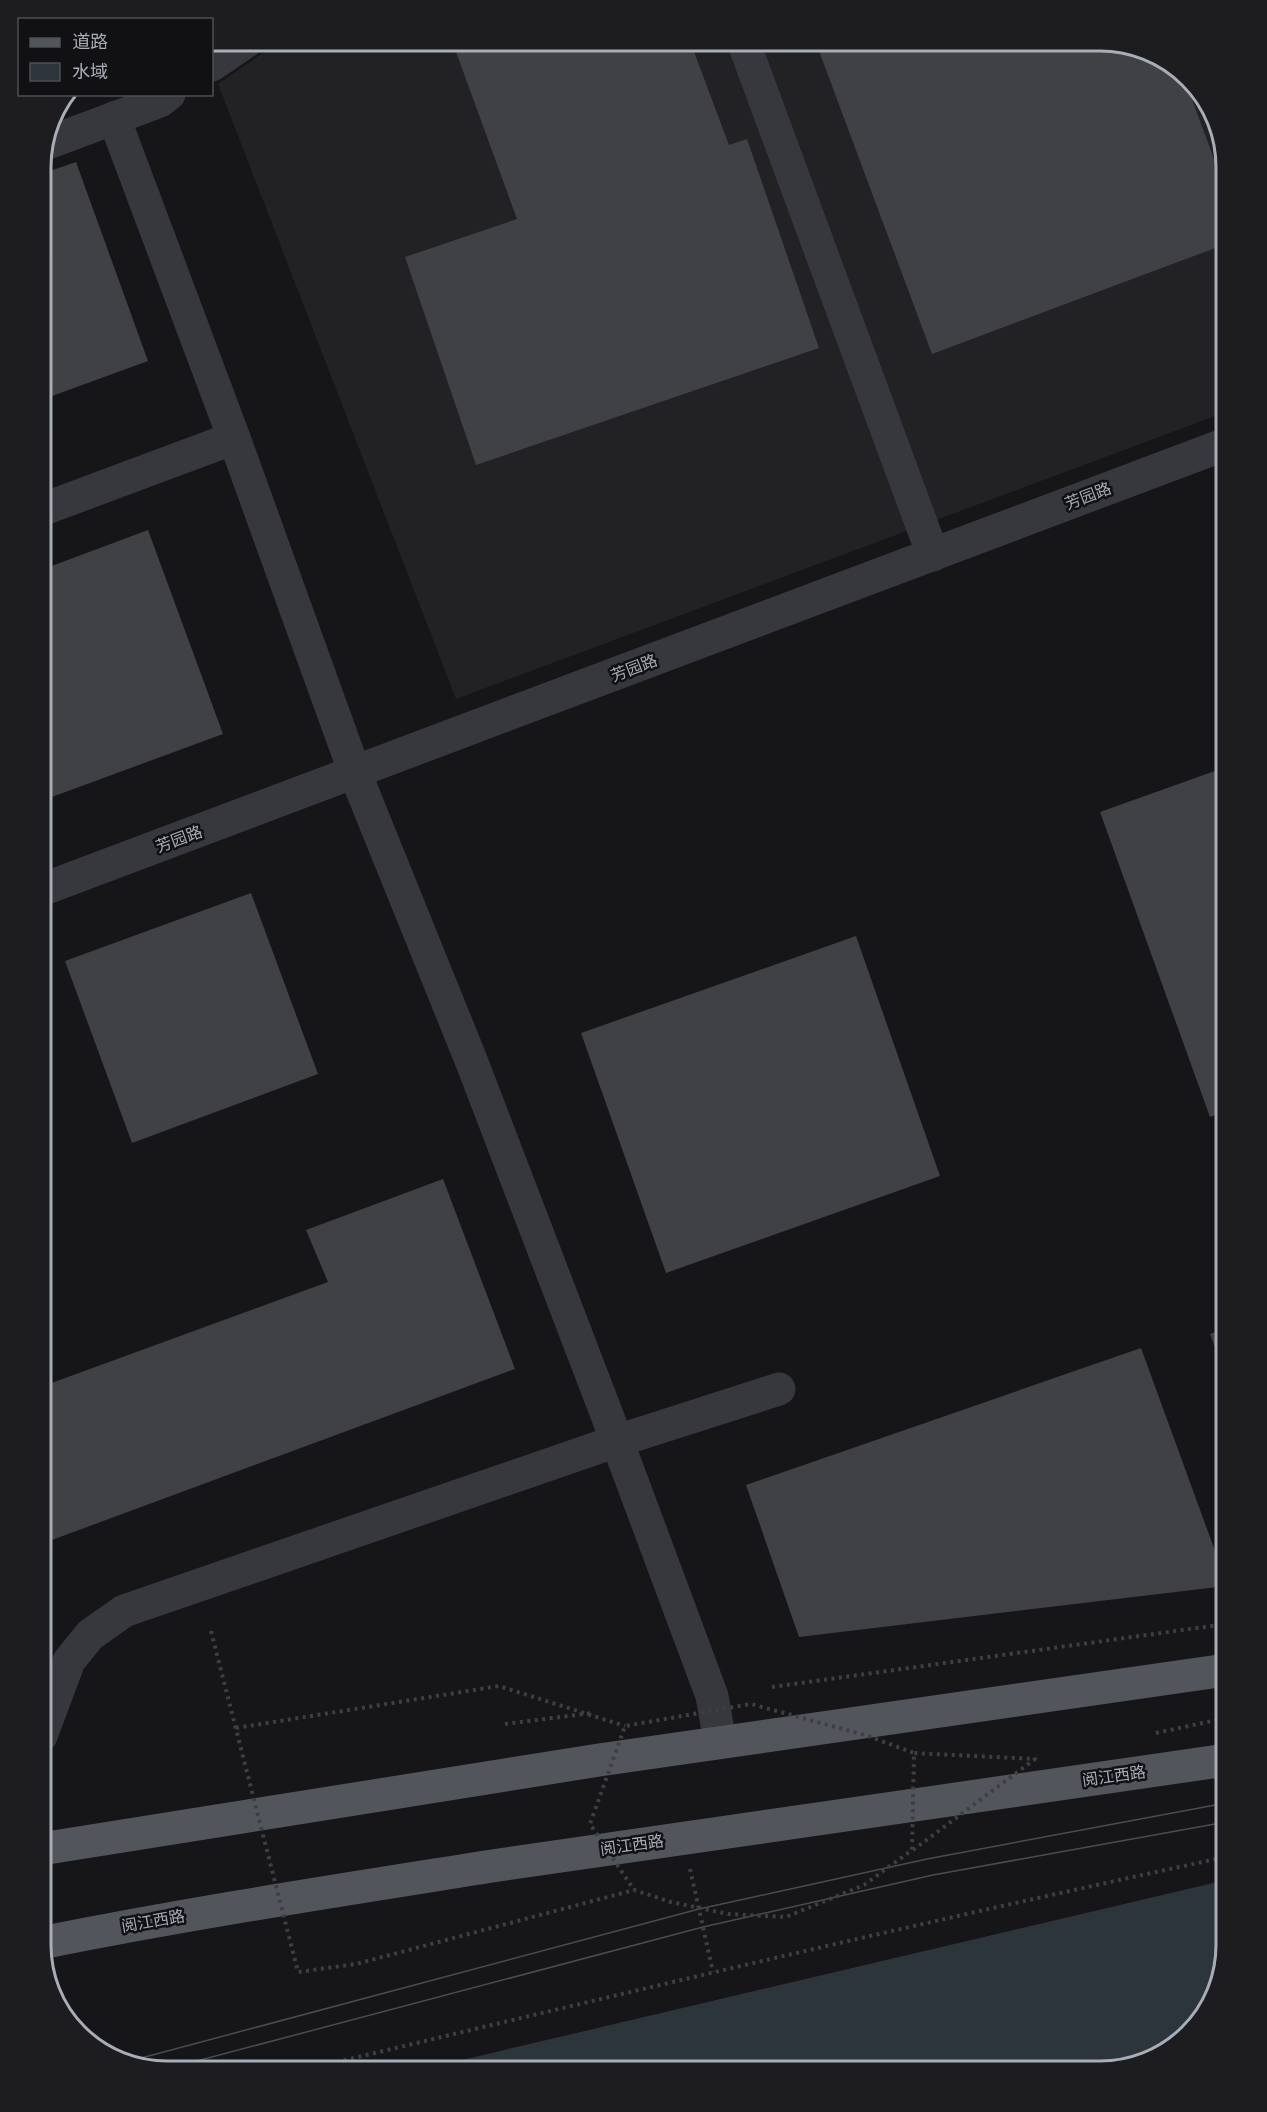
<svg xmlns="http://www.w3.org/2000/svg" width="1267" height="2112" viewBox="0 0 1267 2112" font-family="Poppins,'Noto Sans SC',sans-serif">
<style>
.built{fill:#222225}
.water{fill:#2c353c}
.building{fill:#404145}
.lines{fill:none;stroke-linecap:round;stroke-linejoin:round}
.path{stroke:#3d3f44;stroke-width:4;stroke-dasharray:3 4.5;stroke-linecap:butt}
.minor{stroke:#37383d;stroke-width:33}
.major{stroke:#53555c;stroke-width:33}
.tram{stroke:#4a4c52;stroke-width:1.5}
.path-bridge{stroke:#3d3f44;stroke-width:4;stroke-dasharray:3 4.5;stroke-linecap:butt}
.labels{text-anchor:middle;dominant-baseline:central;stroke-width:5;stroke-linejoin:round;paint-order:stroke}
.street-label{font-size:16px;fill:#a8adb8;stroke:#111113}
.rim{fill:none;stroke:#a8adb8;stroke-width:3}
</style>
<rect width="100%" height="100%" fill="#161618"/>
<polygon class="built" points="280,41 1108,41 1170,62 1208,105 1219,133 1226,168 1226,412 456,699 218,84"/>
<polygon class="water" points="1226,1880 1226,1945 1205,2015 1155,2059 1099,2071 415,2071"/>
<g class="building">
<polygon points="452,41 690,41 729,145 747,139 819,348 476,465 405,257 517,219"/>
<polygon points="845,41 1108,41 1170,62 1184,78 1226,191 1226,244 932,354 819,51"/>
<polygon points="76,162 148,361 41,400 41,174"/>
<polygon points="148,530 223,734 41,801 41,570"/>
<polygon points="1226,767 1226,1111 1210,1117 1100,812"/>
<polygon points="251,893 318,1074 132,1143 65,961"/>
<polygon points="856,936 940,1176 666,1273 581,1033"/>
<polygon points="443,1179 515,1369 41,1544 41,1370 46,1385 328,1282 306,1230"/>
<polygon points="1226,1328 1226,1376 1210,1334"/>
<polygon points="1141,1348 1226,1581 1226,1586 799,1637 746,1485"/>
</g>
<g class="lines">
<g class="path">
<polyline points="772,1687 1226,1624"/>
<polyline points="505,1724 592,1713"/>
<polyline points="1156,1733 1226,1718"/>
<polyline points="690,1869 713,1972"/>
<path d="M300,2071C608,1997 916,1923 1226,1857"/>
</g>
<g class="minor">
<polyline points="743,41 933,555"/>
<polyline points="212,65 247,41"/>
<polyline points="114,118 234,438"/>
<polyline points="45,144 160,101 169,94"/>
<polyline points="41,510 234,438 355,773 471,1060 617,1441 712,1696 720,1742"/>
<polyline points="41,890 1226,444"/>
<polyline points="41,1736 69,1661 90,1635 124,1611 617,1441 779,1389"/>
</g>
<g class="major">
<polyline points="41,1849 599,1760 1226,1670"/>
<path d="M41,1943C190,1913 341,1890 492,1866C737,1829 982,1795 1226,1760"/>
</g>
<g class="tram">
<polyline points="130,2061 699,1909 927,1859 1226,1803"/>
<polyline points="159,2071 703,1927 933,1875 1226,1822"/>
</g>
<g class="path-bridge">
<polyline points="211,1631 298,1972 356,1964 634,1890 671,1902 728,1914 786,1917 864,1885 912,1850 914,1753 865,1735 751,1704 625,1726 590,1824 634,1890"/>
<polyline points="236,1728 499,1686 625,1726"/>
<polyline points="913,1850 1035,1759 914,1753"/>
</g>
</g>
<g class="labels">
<g class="street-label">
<text transform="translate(1088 496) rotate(-21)">芳园路</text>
<text transform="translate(634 668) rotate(-21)">芳园路</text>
<text transform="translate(179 839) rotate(-20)">芳园路</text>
<text transform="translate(1114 1776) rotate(-8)">阅江西路</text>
<text transform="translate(632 1845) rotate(-8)">阅江西路</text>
<text transform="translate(153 1921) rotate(-10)">阅江西路</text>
</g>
</g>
<path d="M0 0H1267V2112H0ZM167 51H1100A116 116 0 0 1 1216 167V1945A116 116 0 0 1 1100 2061H167A116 116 0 0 1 51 1945V167A116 116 0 0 1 167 51Z" fill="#1d1d20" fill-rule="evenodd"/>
<path class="rim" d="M167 51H1100A116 116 0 0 1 1216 167V1945A116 116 0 0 1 1100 2061H167A116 116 0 0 1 51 1945V167A116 116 0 0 1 167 51Z"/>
<rect x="18" y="18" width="195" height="78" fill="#111113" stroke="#4d4f55" stroke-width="1.5"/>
<rect x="30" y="38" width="30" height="9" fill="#53555c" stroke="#4d4f55" stroke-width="1.5"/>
<text x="72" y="48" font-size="18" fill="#a8adb8">道路</text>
<rect x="30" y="63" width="30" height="18" fill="#2c353c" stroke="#4d4f55" stroke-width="1.5"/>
<text x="72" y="78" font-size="18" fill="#a8adb8">水域</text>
</svg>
